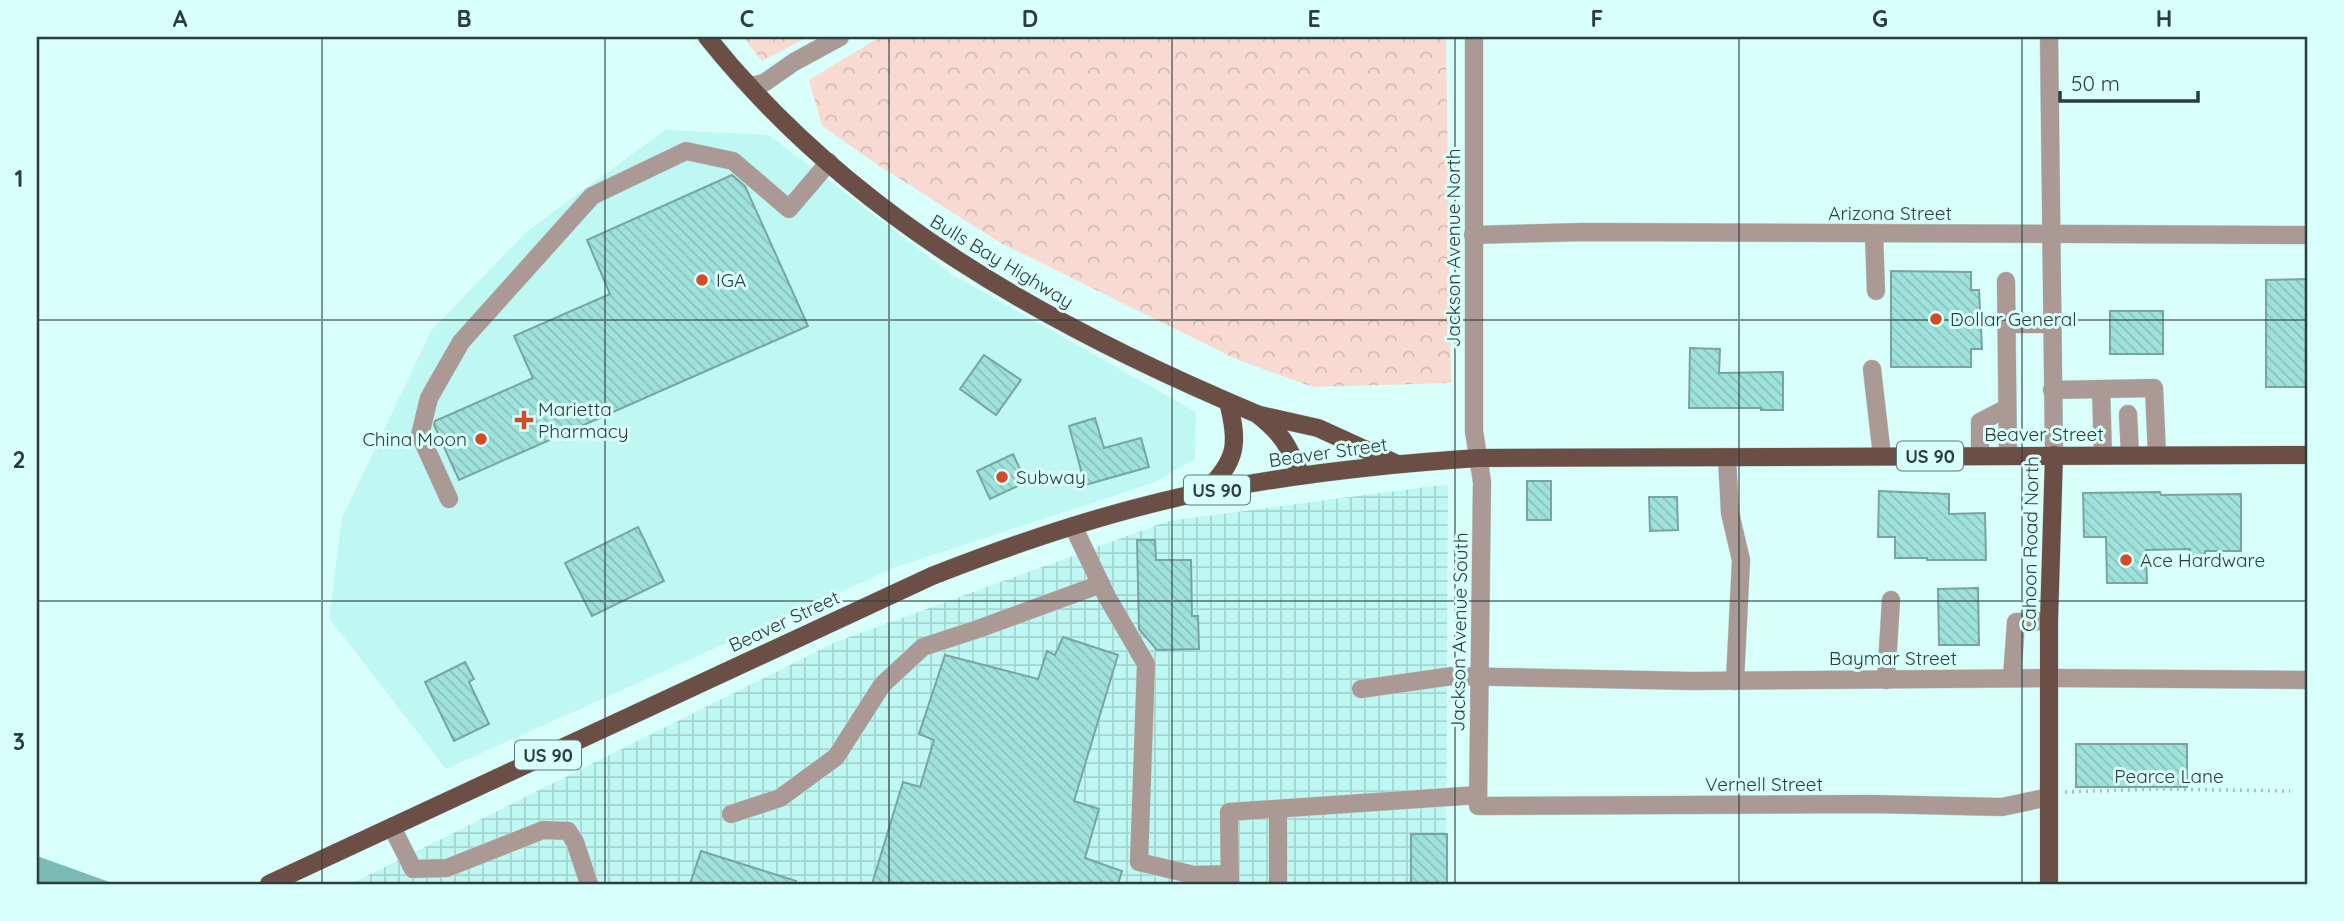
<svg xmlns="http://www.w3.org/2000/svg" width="2344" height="921" viewBox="0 0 2344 921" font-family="Quicksand,sans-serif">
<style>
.built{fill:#bff8f2}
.industrial{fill:url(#industrial-grid)}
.forest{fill:url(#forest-crowns)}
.water{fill:#7abbb5}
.building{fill:url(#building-back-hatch);stroke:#78a5a0;stroke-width:2}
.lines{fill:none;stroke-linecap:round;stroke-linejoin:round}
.minor-casing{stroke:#badcd8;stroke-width:19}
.major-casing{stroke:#badcd8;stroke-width:19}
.path{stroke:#a2c2be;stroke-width:3.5;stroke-dasharray:2 5;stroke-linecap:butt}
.minor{stroke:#aa9994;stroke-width:18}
.major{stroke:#6b4e46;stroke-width:18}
.grid{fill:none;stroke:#2b3e3c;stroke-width:2;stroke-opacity:0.55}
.poi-dot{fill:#d44a27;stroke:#d9fffa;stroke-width:2.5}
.labels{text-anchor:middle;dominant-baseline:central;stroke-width:6;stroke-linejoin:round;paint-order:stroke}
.shield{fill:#d9fffa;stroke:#5f7875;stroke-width:2}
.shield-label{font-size:18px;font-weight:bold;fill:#2b3e3c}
.street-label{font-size:19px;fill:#2b3e3c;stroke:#d9fffa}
.poi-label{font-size:19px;fill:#2b3e3c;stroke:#d9fffa;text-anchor:start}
.neatline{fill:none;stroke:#2b3e3c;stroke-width:2.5}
.grid-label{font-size:23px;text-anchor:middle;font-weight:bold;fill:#2b3e3c}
</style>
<defs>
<pattern id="industrial-grid" width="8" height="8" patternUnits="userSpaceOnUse" patternTransform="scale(1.75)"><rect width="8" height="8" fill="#bff8f2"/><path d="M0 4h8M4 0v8" fill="none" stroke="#a4d6d0"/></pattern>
<pattern id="forest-crowns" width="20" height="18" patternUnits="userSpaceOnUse" patternTransform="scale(1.75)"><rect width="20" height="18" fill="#f8dad2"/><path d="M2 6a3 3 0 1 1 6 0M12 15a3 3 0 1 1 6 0" fill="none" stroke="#d5bcb5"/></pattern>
<pattern id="building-back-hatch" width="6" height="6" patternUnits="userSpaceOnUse" patternTransform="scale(1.75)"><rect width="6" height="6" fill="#9fe1db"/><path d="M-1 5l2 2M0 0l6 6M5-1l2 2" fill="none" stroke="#89c2bd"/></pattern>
</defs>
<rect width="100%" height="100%" fill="#d9fffa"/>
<polygon class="built" points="665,130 769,135 953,275 1196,412 1195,459 1153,483 896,567 446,769 329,618 342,518 431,331 525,233"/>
<polygon class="industrial" points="1448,484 1446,884 351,884 836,642 1168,521"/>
<g class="forest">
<polygon points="743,37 808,37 762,61"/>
<polygon points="880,37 1446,37 1451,383 1313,387 1238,360 999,242 878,165 822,126 809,80"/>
</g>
<polygon class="water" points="37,856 115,884 37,884"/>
<g class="building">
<polygon points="732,175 745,186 808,326 459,480 434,425 435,421 533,378 514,336 610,294 587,240"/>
<polygon points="1891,271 1971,272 1971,290 1979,290 1982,349 1971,349 1971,367 1891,367"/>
<polygon points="2307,279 2307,387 2266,387 2266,280"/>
<rect x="2110" y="311" width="53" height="43"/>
<polygon points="1690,348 1720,349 1719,373 1783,372 1783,410 1761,410 1761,408 1689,408"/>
<polygon points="984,355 1021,380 996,415 960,389"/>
<polygon points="1095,418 1104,448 1141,438 1149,467 1085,485 1069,426"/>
<polygon points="1013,454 1026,482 990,499 977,471"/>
<rect x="1527" y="481" width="24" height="39"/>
<polygon points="1879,491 1949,494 1949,514 1985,513 1986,560 1927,560 1927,558 1895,558 1895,537 1878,537"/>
<polygon points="2160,492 2161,495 2241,494 2241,551 2205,551 2205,566 2190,566 2190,549 2146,550 2147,583 2107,583 2106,537 2084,537 2083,493"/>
<polygon points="1649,497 1677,497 1678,530 1650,531"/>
<polygon points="638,527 664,581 592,616 565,563"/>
<polygon points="1137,540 1155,540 1156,560 1191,560 1192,616 1198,616 1199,649 1157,650 1139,629"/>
<polygon points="1978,588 1979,645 1939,645 1938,589"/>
<polygon points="1063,637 1118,655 1074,801 1099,809 1085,858 1122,871 1118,884 872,884 903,782 920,787 934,740 919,734 945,655 1038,679 1047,651 1055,655"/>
<polygon points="465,662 474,679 469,682 489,724 454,741 425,682"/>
<rect x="2076" y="744" width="111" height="43"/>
<rect x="1411" y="834" width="36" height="50"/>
<polygon points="701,851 796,881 795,884 690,884"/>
</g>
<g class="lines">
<g class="minor-casing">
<g id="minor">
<polyline points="1474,37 1474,431 1482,482 1478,806 1871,804 2002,807 2049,797"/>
<polyline points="2049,37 2054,455"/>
<polyline points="751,86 764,83 794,62 840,37"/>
<polyline points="1874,234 1876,291"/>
<polyline points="1473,235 1584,232 2307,235"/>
<polyline points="2006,281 2008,455"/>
<polyline points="2007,324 2051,324"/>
<polyline points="1872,369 1882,456"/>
<polyline points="2101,389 2103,455"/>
<polyline points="2052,390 2154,388 2157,455"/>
<polyline points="2128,414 2130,455"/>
<polyline points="1980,455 1980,422 2007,408"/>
<polyline points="1727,457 1730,513 1741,560 1735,681"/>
<polyline points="449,499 420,435 429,398 461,342 592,196 686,151 733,161 789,209 829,162"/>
<polyline points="1073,526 1107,597 1146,664 1139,862 1194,875 1230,874"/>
<polyline points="2012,678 2016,622 2049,621"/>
<polyline points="1886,680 1891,600"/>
<polyline points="1361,689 1452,676 1692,681 2050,678 2307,680"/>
<polyline points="1278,809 1278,884"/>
<polyline points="731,814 780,798 836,757 882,685 923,647 978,629 1101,584"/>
<polyline points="392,827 413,869 447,868 543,830 568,831 575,842 589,884"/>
<polyline points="1230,884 1229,812 1478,795"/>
</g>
</g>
<g class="major-casing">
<g id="major">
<path d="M707,37C850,216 1049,327 1257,414C1283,434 1288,446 1301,475"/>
<polyline points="1260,415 1318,428 1397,464"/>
<path d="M1206,491C1237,460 1239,444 1228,402"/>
<path d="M269,884L932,576C1021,541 1113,510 1208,491C1297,474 1387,464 1478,458L2307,455"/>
<polyline points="2049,884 2049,621 2054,455"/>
</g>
</g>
<polyline class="path" points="2065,792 2158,789 2290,791"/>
<use href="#minor" class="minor"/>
<use href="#major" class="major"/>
</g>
<path class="grid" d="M322,37V884M605,37V884M889,37V884M1172,37V884M1455,37V884M1739,37V884M2022,37V884M37,320H2307M37,601H2307"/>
<g class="poi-dot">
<circle cx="702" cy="280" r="7"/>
<circle cx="1936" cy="319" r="7"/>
<path d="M520.5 409.5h7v7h7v7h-7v7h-7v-7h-7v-7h7z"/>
<circle cx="481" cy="439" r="7"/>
<circle cx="1002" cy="477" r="7"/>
<circle cx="2126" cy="560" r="7"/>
</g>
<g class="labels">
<g class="shield">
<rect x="1897" y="441.5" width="66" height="29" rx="5"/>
<rect x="1184" y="475.5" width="66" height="29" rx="5"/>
<rect x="515" y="740.5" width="66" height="29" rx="5"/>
</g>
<g class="shield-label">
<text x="1930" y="456">US 90</text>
<text x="1217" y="490">US 90</text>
<text x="548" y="755">US 90</text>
</g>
<g class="street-label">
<text x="1890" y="213">Arizona Street</text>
<text transform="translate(1453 248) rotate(-90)">Jackson Avenue North</text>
<text transform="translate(1002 261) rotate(31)">Bulls Bay Highway</text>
<text x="2044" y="434">Beaver Street</text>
<text transform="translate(1328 452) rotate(-8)">Beaver Street</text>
<text transform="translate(2030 544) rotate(-89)">Cahoon Road North</text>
<text transform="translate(784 621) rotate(-25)">Beaver Street</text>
<text transform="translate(1459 632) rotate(-89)">Jackson Avenue South</text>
<text x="1893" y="658">Baymar Street</text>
<text x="2169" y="776">Pearce Lane</text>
<text x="1764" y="784">Vernell Street</text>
</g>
<g class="poi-label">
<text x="716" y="280">IGA</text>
<text x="1950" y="319">Dollar General</text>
<text x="538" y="409">Marietta<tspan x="538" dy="22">Pharmacy</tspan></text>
<text x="467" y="439" text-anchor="end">China Moon</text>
<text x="1016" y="477">Subway</text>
<text x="2140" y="560">Ace Hardware</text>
</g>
</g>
<rect width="2344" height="921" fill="none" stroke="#d9fffa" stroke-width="77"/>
<path d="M2060 91v10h138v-10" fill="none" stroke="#2b3e3c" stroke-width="3.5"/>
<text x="2071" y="91" font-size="21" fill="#2b3e3c" stroke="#d9fffa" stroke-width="5" paint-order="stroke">50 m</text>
<rect x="38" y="38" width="2268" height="845" class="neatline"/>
<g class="grid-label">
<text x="180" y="27">A</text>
<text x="464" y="27">B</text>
<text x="747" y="27">C</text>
<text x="1030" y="27">D</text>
<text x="1314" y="27">E</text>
<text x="1597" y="27">F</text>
<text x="1880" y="27">G</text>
<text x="2164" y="27">H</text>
<text x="19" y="187">1</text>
<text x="19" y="468">2</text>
<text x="19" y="750">3</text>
</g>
</svg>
